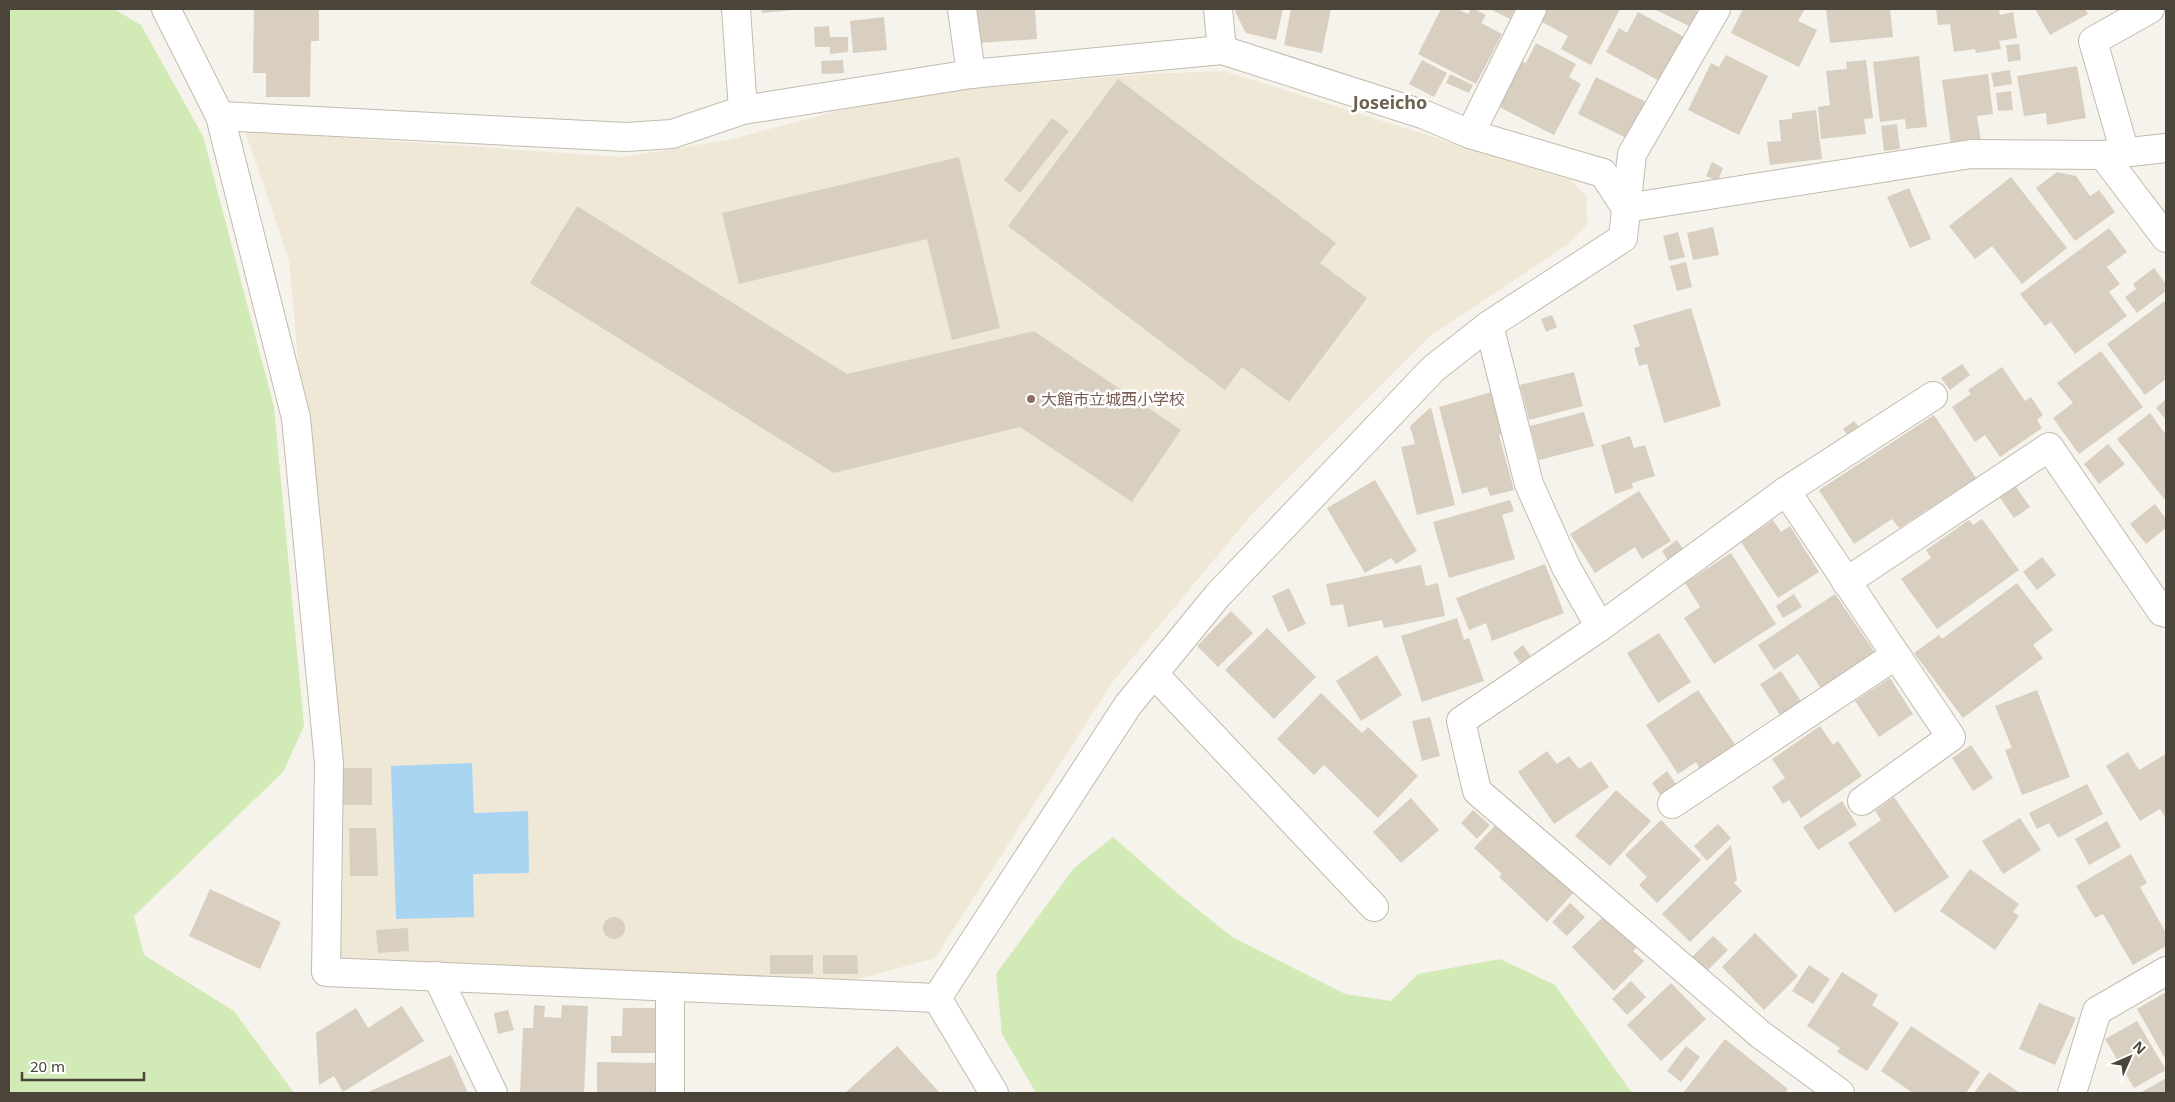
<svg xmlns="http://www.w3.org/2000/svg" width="2175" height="1102" viewBox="0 0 2175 1102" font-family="'Noto Sans','Noto Sans JP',sans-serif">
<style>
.education{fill:#efe8d6}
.green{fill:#d2eab5}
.water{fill:#a9d4f2}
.building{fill:#d8cfc1}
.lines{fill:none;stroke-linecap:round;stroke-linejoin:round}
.minor-casing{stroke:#c2bbae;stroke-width:30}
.minor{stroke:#fff;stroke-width:28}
.education-dot{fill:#8d6e63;stroke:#fff;stroke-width:2}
.labels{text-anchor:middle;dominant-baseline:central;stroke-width:5;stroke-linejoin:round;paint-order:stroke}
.education-label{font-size:16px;fill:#785e54;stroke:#fff;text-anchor:start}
.neighbourhood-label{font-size:18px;font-weight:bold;fill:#6e6250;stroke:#fff}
</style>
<rect width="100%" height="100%" fill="#f6f3ec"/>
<polygon class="education" points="1224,71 1570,180 1586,196 1587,225 1567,245 1430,336 1253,513 1114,680 935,958 847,982 349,964 336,954 339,722 301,393 289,260 245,131 622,157 728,140 899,95 1147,74"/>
<g class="green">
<polygon points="9,9 114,9 141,25 203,136 274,407 304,726 283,772 134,916 144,955 234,1011 294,1093 9,1093"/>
<polygon points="1113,837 1177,893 1232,937 1345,994 1391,1001 1418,974 1500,959 1555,985 1632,1093 1036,1093 1002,1034 996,974 1074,868"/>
</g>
<polygon class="water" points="472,763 474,813 528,811 529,873 473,874 474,917 396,919 391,766"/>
<g class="building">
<polygon points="254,9 319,9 319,41 311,41 310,97 266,97 266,73 253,73"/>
<polygon points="761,9 793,9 793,10 762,13"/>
<polygon points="976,9 1035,9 1037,39 979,43"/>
<polygon points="1236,9 1283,9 1276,40 1246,33 1235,12"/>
<polygon points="1291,9 1331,9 1322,53 1284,45"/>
<polygon points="1441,9 1457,9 1468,14 1471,9 1474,9 1486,15 1481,23 1502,34 1476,84 1418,54"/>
<polygon points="1490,9 1515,9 1510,19"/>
<polygon points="1547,9 1620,9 1591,65 1561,49 1568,36 1540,21"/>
<polygon points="1657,9 1693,9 1701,12 1693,28 1656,10"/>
<polygon points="1743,9 1805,9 1798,21 1817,30 1799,67 1731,33"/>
<polygon points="1826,9 1890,9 1893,37 1830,43"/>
<polygon points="1936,9 1999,9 2000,15 2013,12 2017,38 1999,41 2001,49 1976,53 1975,49 1954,52 1950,24 1938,25"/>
<polygon points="2035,9 2085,9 2088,14 2050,35"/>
<polygon points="1638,12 1688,39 1665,84 1606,52 1619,28 1627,33"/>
<polygon points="884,17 887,50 853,53 850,21"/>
<polygon points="829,26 830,37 848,37 848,52 830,54 830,47 815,47 814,27"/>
<polygon points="1536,43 1576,64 1569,77 1581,84 1554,135 1495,105 1518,59 1526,63"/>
<polygon points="2019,44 2021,60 2008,62 2006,45"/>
<polygon points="1726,55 1768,76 1739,135 1688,110 1711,63 1719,67"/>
<polygon points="1919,56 1927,127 1906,129 1905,119 1880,122 1873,62"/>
<polygon points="843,60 844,73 822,74 821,61"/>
<polygon points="1422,60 1447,73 1434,97 1409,84"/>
<polygon points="1866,60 1873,118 1864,119 1866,134 1821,139 1818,107 1830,105 1826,71 1847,69 1846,62"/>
<polygon points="2077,66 2086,118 2047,125 2046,113 2024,116 2017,76"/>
<polygon points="2010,70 2012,84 1994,87 1991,73"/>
<polygon points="1450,74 1473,85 1469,93 1446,83"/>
<polygon points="1988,74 1993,114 1977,116 1981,141 1951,145 1942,80"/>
<polygon points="1596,77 1648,103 1630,140 1578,114"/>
<polygon points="1118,79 1336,243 1320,263 1367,298 1289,402 1242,367 1225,390 1008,226"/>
<polygon points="2011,91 2013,110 1998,111 1996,93"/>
<polygon points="1816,110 1822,159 1770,165 1767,142 1781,141 1779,120 1792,119 1792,113"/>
<polygon points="1052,118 1069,131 1020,193 1004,180"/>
<polygon points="1897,124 1900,149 1884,151 1881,126"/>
<polygon points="959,157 1000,328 952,340 927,239 739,284 722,213"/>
<polygon points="1712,162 1723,168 1718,181 1706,176"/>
<polygon points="2057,172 2076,176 2090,196 2099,190 2115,212 2075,241 2036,188"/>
<polygon points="2011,177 2067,248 2022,284 1992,246 1975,259 1949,226"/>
<polygon points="1909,188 1931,239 1910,248 1887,197"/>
<polygon points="577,206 847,374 1034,331 1181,430 1132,502 1020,427 834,473 530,283"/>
<polygon points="1713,227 1719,255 1693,260 1687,233"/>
<polygon points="2109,228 2127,252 2107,267 2120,284 2109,292 2127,316 2075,354 2051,322 2045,326 2020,294"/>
<polygon points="1678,232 1685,257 1669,261 1663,236"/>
<polygon points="1686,262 1692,287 1677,291 1670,266"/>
<polygon points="2154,268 2166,284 2166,291 2137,313 2125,297 2136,289 2133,284"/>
<polygon points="2166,300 2166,379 2145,395 2107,344"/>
<polygon points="1691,308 1721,406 1664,423 1647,364 1639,366 1634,348 1640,346 1633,325"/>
<polygon points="1552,315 1557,327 1546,332 1541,319"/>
<polygon points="2101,351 2143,407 2079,454 2053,418 2073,403 2057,383"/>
<polygon points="1962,364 1970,375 1950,390 1941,378"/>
<polygon points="2002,367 2025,401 2031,397 2043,415 2037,420 2042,428 2000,457 1985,435 1975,442 1952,407 1971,394 1968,390"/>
<polygon points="1574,372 1583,406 1529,420 1520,385"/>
<polygon points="1492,392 1503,434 1499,435 1514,490 1490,496 1487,487 1462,494 1439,407"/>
<polygon points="2166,399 2166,420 2156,408"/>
<polygon points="1431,407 1455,505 1417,515 1401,447 1415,444 1410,426"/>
<polygon points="1584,412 1594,446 1539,460 1530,426"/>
<polygon points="2150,413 2166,435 2166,497 2164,499 2117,439"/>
<polygon points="1934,415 1976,478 1899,528 1892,519 1854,544 1819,490"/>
<polygon points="1854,421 1862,431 1850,439 1843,429"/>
<polygon points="1630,436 1634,448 1645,445 1655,476 1632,483 1633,488 1615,494 1601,445"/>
<polygon points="2108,444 2125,464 2099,484 2084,464"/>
<polygon points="1375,480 1417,551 1396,564 1391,558 1365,573 1327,508"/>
<polygon points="2014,484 2030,507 2014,518 1998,495"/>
<polygon points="1639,491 1671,541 1642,559 1635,547 1595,573 1570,534"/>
<polygon points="1510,500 1514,511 1502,515 1515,559 1449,578 1433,522"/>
<polygon points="2155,504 2166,519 2166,528 2146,544 2130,524"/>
<polygon points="1982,519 2019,570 1937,629 1901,579 1931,558 1926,550 1969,520 1973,525"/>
<polygon points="1773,520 1781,532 1790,526 1819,572 1778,598 1741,542"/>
<polygon points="1677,540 1685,552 1669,562 1662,551"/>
<polygon points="1731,553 1776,624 1714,664 1684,618 1700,607 1685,583"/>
<polygon points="2042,557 2056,575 2037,590 2023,572"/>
<polygon points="1545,564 1564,613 1492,641 1486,623 1469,630 1456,598"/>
<polygon points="1421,565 1426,586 1438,583 1445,616 1384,628 1382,620 1348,627 1343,604 1331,606 1326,584"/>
<polygon points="2017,583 2053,630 2033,645 2043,658 1963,718 1914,653 1939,635 1942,639"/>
<polygon points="1289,588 1306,624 1288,632 1272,596"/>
<polygon points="1794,594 1802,607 1783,618 1776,606"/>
<polygon points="1835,594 1876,654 1822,690 1798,654 1774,670 1758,645"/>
<polygon points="1231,611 1253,633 1218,667 1197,646"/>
<polygon points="1457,618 1464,640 1469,638 1484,681 1422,702 1401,636"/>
<polygon points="1267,628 1316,677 1274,719 1225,670"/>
<polygon points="1659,633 1691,682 1658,703 1627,653"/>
<polygon points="1523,645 1532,658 1522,666 1513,653"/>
<polygon points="1377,655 1402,695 1361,721 1336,681"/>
<polygon points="1781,671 1803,704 1782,718 1760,684"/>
<polygon points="1890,678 1913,714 1879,737 1855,701"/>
<polygon points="1698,690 1736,746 1700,770 1696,762 1678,774 1646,725"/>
<polygon points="2037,690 2070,777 2022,795 2005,750 2012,748 1995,706"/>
<polygon points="1321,693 1362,733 1368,727 1418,776 1378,818 1324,765 1314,775 1277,739"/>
<polygon points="1430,717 1440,756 1422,761 1412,721"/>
<polygon points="1820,726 1833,745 1838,741 1862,776 1801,818 1789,800 1783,804 1772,787 1785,778 1772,759"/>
<polygon points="1971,745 1993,778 1973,791 1952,758"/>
<polygon points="1547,751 1557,764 1569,756 1579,769 1591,761 1609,787 1554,824 1518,772"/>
<polygon points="2128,752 2139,770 2166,754 2166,819 2160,809 2140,821 2106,766"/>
<polygon points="342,768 372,768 372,805 343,805"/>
<polygon points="1667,771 1677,785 1661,796 1652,783"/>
<polygon points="2087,784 2103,814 2058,838 2049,823 2037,829 2029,813"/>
<polygon points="1616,790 1651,821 1610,866 1575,836"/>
<polygon points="1894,797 1949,877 1895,913 1848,843 1881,820 1875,811"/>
<polygon points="1411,798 1439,830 1401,863 1373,832"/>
<polygon points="1842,801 1857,825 1818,850 1803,827"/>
<polygon points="1473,810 1490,825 1477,839 1461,823"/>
<polygon points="2020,818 2041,850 2003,874 1982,841"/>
<polygon points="1661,820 1701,860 1657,903 1639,885 1647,877 1625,855"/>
<polygon points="1499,821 1575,891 1547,922 1499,877 1502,874 1474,848"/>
<polygon points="2107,821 2121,847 2089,865 2075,839"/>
<polygon points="1718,824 1731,838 1707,861 1694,846"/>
<polygon points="349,828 376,828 378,876 350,876"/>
<polygon points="1731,845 1737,880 1734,883 1742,891 1690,942 1662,914"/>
<polygon points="2131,854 2147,883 2140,887 2166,933 2166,946 2133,965 2103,914 2095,918 2076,886"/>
<polygon points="1970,869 2019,904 2013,912 2019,916 1995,950 1940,911"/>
<polygon points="210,889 281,922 260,969 189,936"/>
<polygon points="1570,903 1585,917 1567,936 1552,922"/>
<polygon points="1606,914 1638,946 1633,951 1644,961 1614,991 1572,947"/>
<circle cx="614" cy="928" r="11"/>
<polygon points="408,928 409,951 378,953 376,930"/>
<polygon points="1755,933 1798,976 1764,1010 1722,967"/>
<polygon points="1713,936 1728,950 1705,973 1690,959"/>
<rect x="770" y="955" width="43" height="19"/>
<polygon points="823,955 857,955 858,974 823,974"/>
<polygon points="1809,965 1830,979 1813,1004 1792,991"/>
<polygon points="1842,972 1878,995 1872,1005 1899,1023 1867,1071 1837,1052 1840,1048 1807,1026"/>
<polygon points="1631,981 1646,997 1627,1015 1612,999"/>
<polygon points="1671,983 1706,1019 1661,1061 1627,1025"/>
<polygon points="2166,992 2166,1060 2137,1009"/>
<polygon points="2039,1003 2076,1018 2055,1065 2019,1049"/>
<polygon points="534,1005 545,1006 544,1017 561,1018 562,1005 588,1006 584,1093 520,1093 523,1028 533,1028"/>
<polygon points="402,1006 424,1041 343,1092 334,1076 319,1085 316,1033 356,1008 368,1028"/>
<polygon points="623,1008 661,1008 661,1053 611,1053 611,1036 622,1036"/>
<polygon points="508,1010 514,1030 498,1034 494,1013"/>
<polygon points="2137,1021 2166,1070 2134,1088 2105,1039"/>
<polygon points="1911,1026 1980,1072 1966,1093 1913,1093 1881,1071"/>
<polygon points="1725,1039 1788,1089 1785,1093 1683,1093"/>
<polygon points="897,1046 940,1093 845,1093"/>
<polygon points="1686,1046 1700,1057 1681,1082 1667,1071"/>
<polygon points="451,1055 468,1093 366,1093"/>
<polygon points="597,1062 657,1063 657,1093 597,1093"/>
<polygon points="1989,1072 2020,1093 1974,1093"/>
<polygon points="2166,1078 2166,1093 2140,1093"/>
</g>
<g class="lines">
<g class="minor-casing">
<g id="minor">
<polyline points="166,9 220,116 296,418 329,763 326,972 937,998"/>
<polyline points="736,9 743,110"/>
<polyline points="962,9 971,74"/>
<polyline points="1218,9 1222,50"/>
<polyline points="220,116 626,137 672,134 743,110 971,74 1222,50 1425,115 1470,134 1603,173 1626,208"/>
<polyline points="1470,134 1532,9"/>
<polyline points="2125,153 2093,41 2150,9"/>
<polyline points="2103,155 2166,238"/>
<polyline points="1626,208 1971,154 2103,155 2166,148"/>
<polyline points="1489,325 1529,484 1566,567 1600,627"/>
<polyline points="1786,491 1951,737 1862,801"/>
<polyline points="1846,582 2049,447 2162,612 2166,613"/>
<polyline points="1154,674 1374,907"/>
<polyline points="1672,804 1896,655"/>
<polyline points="437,976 493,1093"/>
<polyline points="937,998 1128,705 1218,595 1433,369 1489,325 1623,238 1632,154 1716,9"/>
<polyline points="937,998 994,1093"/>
<polyline points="670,1093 670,987"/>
<polyline points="1840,1093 1761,1035 1477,791 1461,721 1600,627 1786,491 1933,396"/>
<polyline points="2072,1093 2097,1011 2166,971"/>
</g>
</g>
<use href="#minor" class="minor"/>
</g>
<circle class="education-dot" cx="1031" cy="399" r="5"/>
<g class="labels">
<g class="education-label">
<text x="1041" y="399">大館市立城西小学校</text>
</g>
<g class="neighbourhood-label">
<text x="1390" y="102">Joseicho</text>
</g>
</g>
<rect width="2175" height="1102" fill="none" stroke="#4b4439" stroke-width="20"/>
<g transform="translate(2130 1057) rotate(45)" stroke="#ffffff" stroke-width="4" paint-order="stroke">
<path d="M0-4L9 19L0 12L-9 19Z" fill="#4b4439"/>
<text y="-8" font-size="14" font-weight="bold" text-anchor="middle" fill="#4b4439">N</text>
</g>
<path d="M22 1072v8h122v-8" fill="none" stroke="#4b4439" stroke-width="2.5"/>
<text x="30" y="1072" font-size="15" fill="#4b4439" stroke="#ffffff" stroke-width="4" paint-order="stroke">20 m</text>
</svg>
